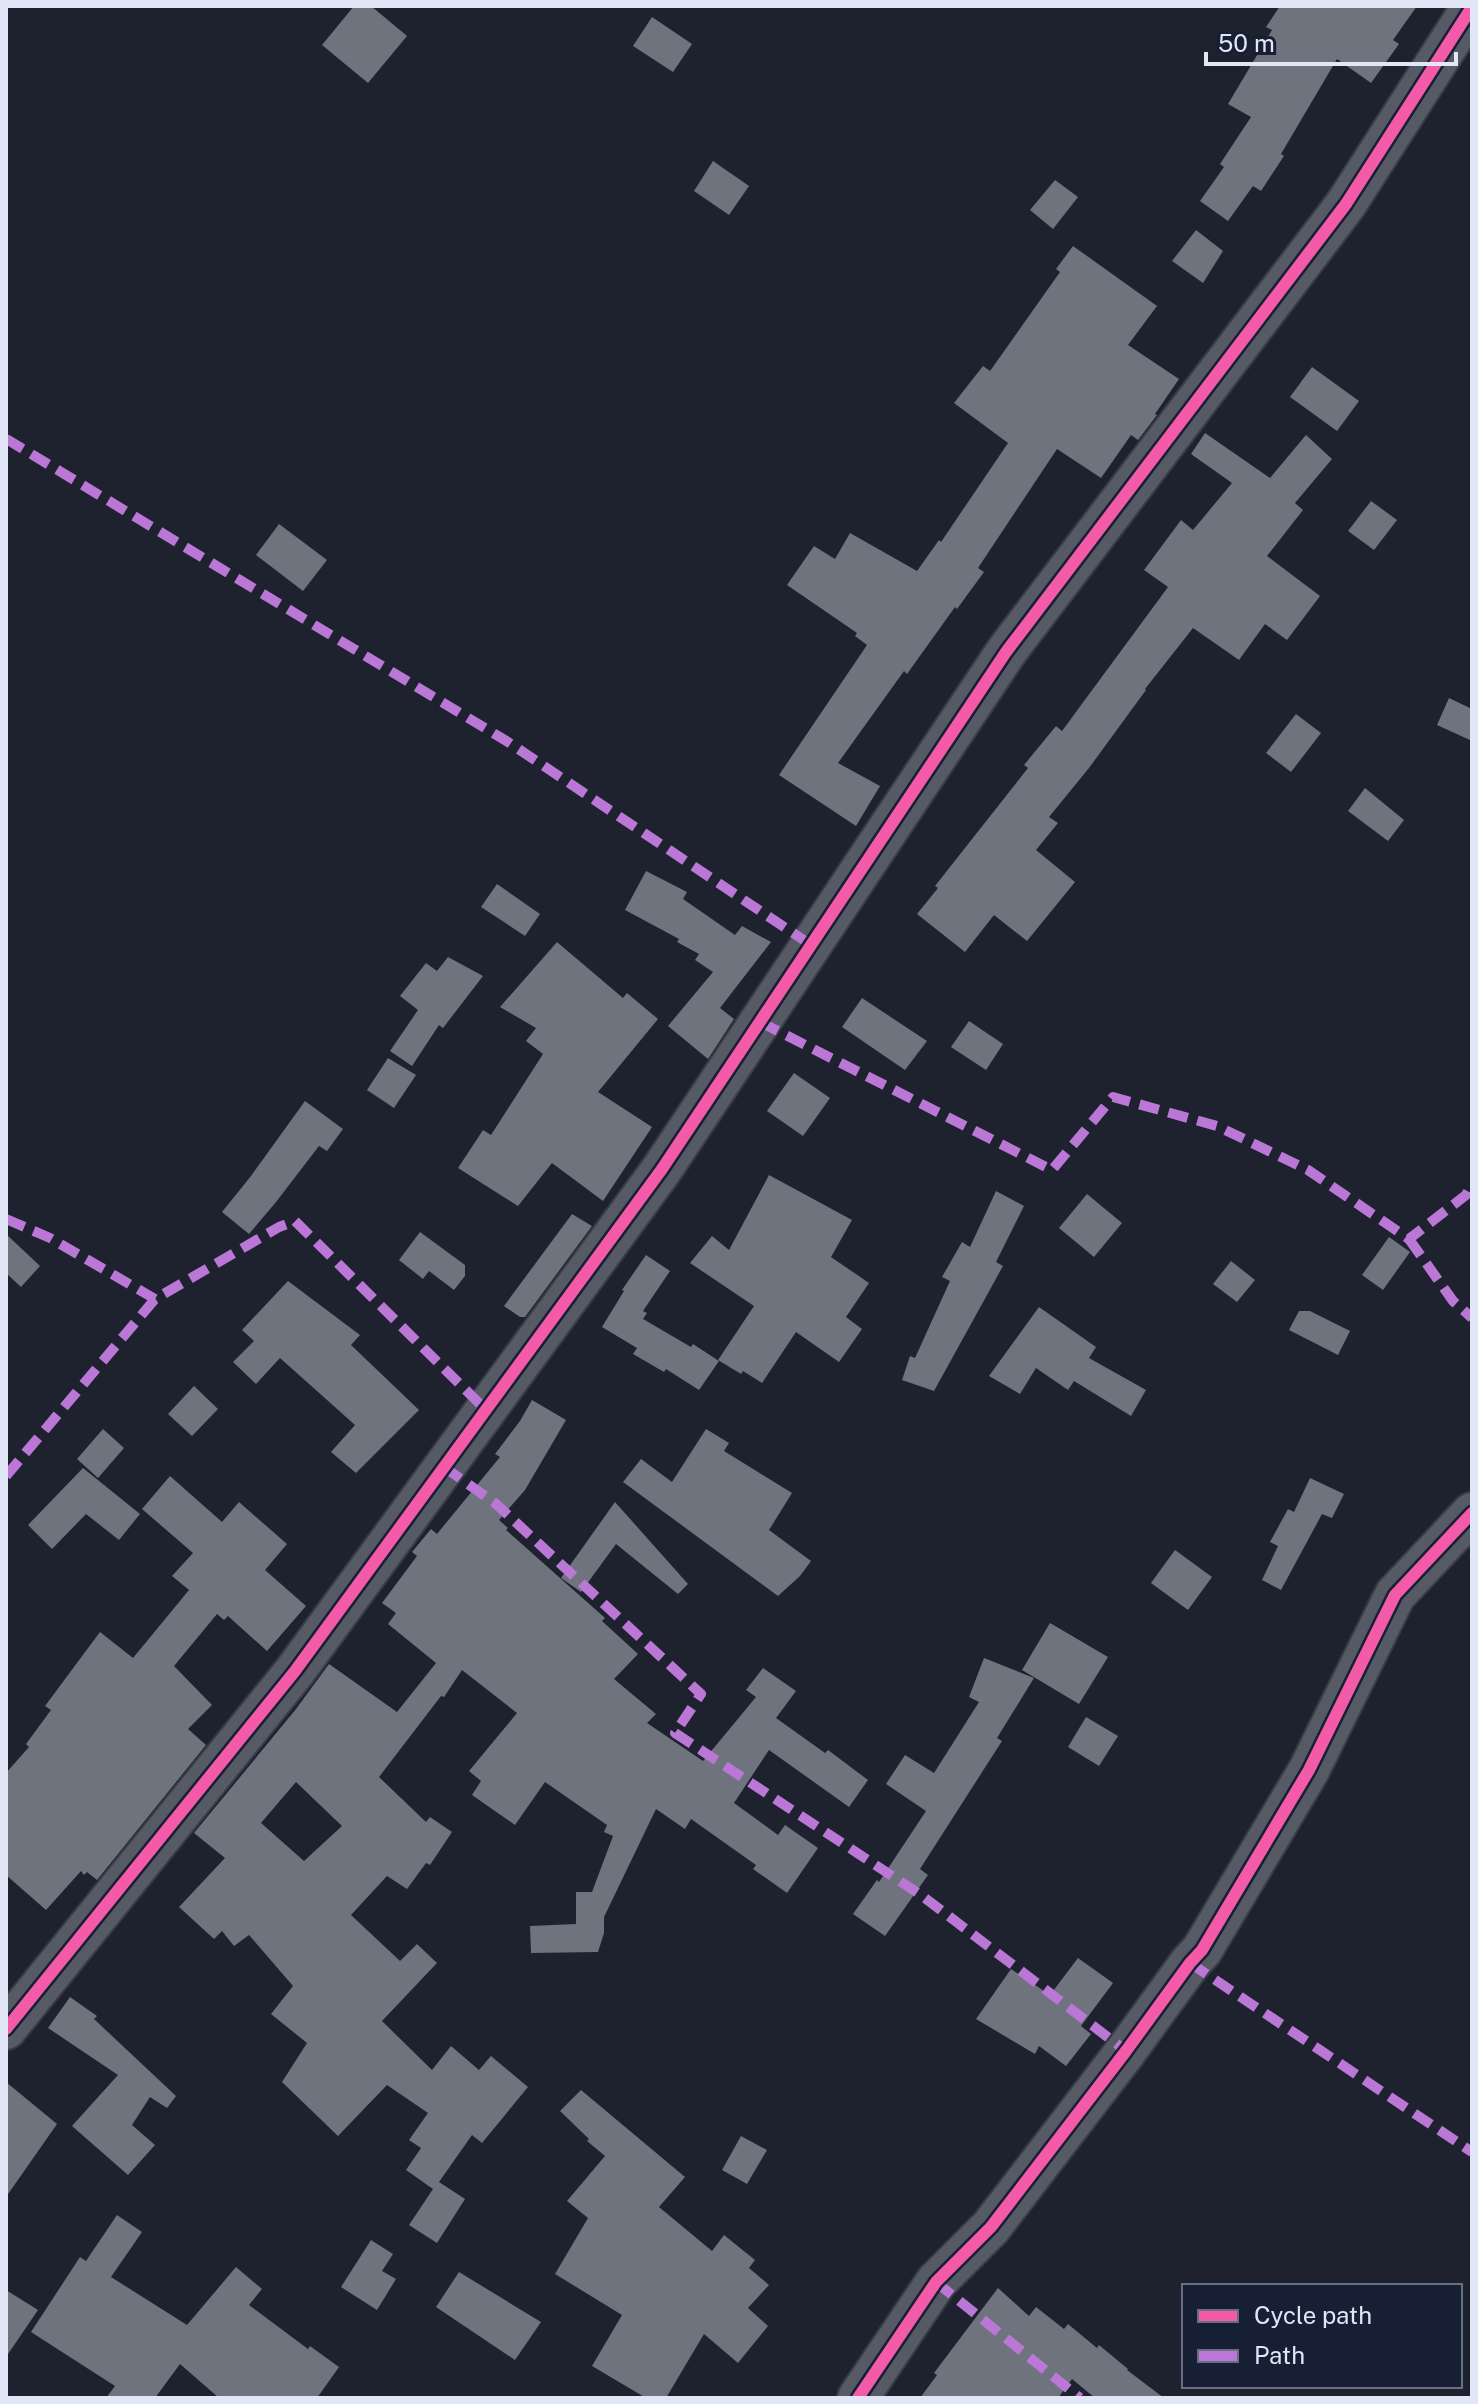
<svg xmlns="http://www.w3.org/2000/svg" width="1478" height="2404" viewBox="0 0 1478 2404" font-family="'Public Sans',sans-serif">
<style>
.building{fill:#6f737e;fill-rule:evenodd}
.lines{fill:none;stroke-linecap:round;stroke-linejoin:round}
.minor-casing{stroke:#383c47;stroke-width:44}
.minor{stroke:#565a64;stroke-width:40}
.quiet{stroke:#ba77d6;stroke-width:10;stroke-dasharray:20 10;stroke-linecap:butt}
.cycleway-casing{stroke:#171f34;stroke-width:17}
.cycleway{stroke:#f35aa7;stroke-width:12}
</style>
<rect width="100%" height="100%" fill="#1d222e"/>
<g class="building">
<polygon points="354,6 371,6 407,36 368,83 322,45"/>
<polygon points="1280,6 1417,6 1393,40 1399,44 1371,83 1337,59 1281,154 1284,156 1261,191 1253,186 1228,221 1200,201 1224,167 1220,164 1251,117 1228,104 1272,30 1266,27"/>
<polygon points="652,17 692,44 673,72 633,46"/>
<polygon points="713,161 749,186 729,215 694,191"/>
<polygon points="1055,180 1078,197 1053,229 1030,210"/>
<polygon points="1196,230 1223,251 1203,283 1172,261"/>
<polygon points="1073,246 1157,306 1128,345 1179,379 1155,414 1157,415 1138,440 1131,435 1101,478 1057,449 978,568 984,572 957,609 955,607 907,674 904,671 838,763 880,786 856,826 779,775 867,645 855,636 857,633 787,585 814,546 835,559 850,533 917,571 939,540 941,542 1008,443 954,403 983,366 990,371 1060,272 1056,269"/>
<polygon points="1312,367 1359,401 1337,431 1290,397"/>
<polygon points="1205,433 1270,478 1306,435 1332,459 1295,503 1303,510 1267,556 1320,596 1287,640 1265,624 1239,660 1193,628 1145,689 1146,690 1089,768 1049,817 1058,823 1036,850 1075,882 1027,941 994,915 965,952 917,914 938,888 935,886 1028,768 1024,765 1056,726 1062,731 1168,587 1144,570 1181,520 1193,530 1232,483 1191,454"/>
<polygon points="1371,501 1397,520 1374,550 1348,531"/>
<polygon points="279,524 327,560 303,591 256,555"/>
<polygon points="1449,698 1472,709 1472,741 1437,725"/>
<polygon points="1296,714 1321,733 1291,772 1266,753"/>
<polygon points="1365,788 1404,820 1388,841 1348,811"/>
<polygon points="646,871 687,892 683,899 735,935 742,926 771,942 720,1008 734,1019 708,1059 668,1026 713,972 695,960 699,954 677,942 679,939 625,910"/>
<polygon points="497,884 540,914 525,936 481,907"/>
<polygon points="557,942 623,998 627,993 658,1019 598,1092 652,1127 603,1201 552,1163 518,1206 458,1168 483,1130 491,1135 543,1054 526,1041 536,1028 500,1007"/>
<polygon points="448,957 483,976 443,1028 439,1025 412,1066 390,1051 418,1010 400,996 426,963 437,971"/>
<polygon points="862,998 927,1041 905,1070 842,1027"/>
<polygon points="969,1021 1003,1044 986,1070 951,1047"/>
<polygon points="388,1058 416,1075 394,1108 367,1090"/>
<polygon points="794,1073 830,1098 803,1136 767,1111"/>
<polygon points="305,1101 343,1129 327,1151 319,1146 276,1202 249,1234 222,1212 251,1176"/>
<polygon points="769,1175 852,1220 831,1257 869,1283 846,1317 862,1329 839,1362 796,1332 762,1383 743,1371 741,1374 718,1360 754,1306 690,1263 712,1236 729,1250"/>
<polygon points="996,1191 1024,1206 996,1262 1003,1266 934,1391 902,1380 910,1356 915,1358 950,1281 942,1277 962,1242 970,1247"/>
<polygon points="1087,1194 1122,1223 1094,1257 1059,1228"/>
<polygon points="572,1214 592,1226 525,1317 520,1317 504,1306"/>
<polygon points="420,1232 465,1265 465,1276 454,1290 429,1271 423,1279 399,1260"/>
<polygon points="6,1234 40,1266 21,1287 6,1273"/>
<polygon points="1389,1237 1410,1252 1383,1290 1362,1275"/>
<polygon points="646,1255 670,1271 643,1311 647,1313 643,1319 691,1347 693,1344 719,1361 699,1390 666,1369 664,1372 633,1354 637,1348 602,1327 624,1291 622,1290"/>
<polygon points="1231,1261 1255,1280 1237,1302 1213,1284"/>
<polygon points="288,1281 360,1335 351,1345 419,1410 356,1473 331,1452 355,1425 280,1358 256,1384 233,1362 254,1341 242,1330"/>
<polygon points="1039,1307 1096,1347 1089,1358 1146,1390 1131,1416 1074,1381 1068,1390 1036,1368 1020,1394 989,1376"/>
<polygon points="1299,1311 1310,1311 1350,1331 1338,1355 1289,1330"/>
<polygon points="194,1386 218,1409 192,1436 168,1414"/>
<path d="M532,1400L566,1420L525,1490L499,1520L508,1528L506,1530L605,1618L602,1621L638,1654L614,1679L656,1714L647,1723L703,1761L756,1697L746,1690L763,1668L796,1691L776,1718L825,1753L828,1750L868,1780L849,1807L769,1750L734,1803L778,1835L785,1825L818,1848L787,1893L753,1869L756,1865L691,1819L685,1829L656,1809L604,1917V1933L598,1952L531,1953L530,1926L576,1924V1892H592L613,1836L604,1832L607,1825L545,1782L515,1825L472,1795L481,1781L469,1771L517,1713L462,1670L444,1697L441,1696L379,1777L426,1822L430,1817L452,1832L430,1865L426,1863L407,1889L387,1876L351,1915L400,1961L417,1944L437,1963L382,2021L432,2070L451,2046L479,2070L491,2056L528,2087L482,2143L472,2135L439,2182L465,2199L437,2243L409,2225L433,2189L406,2170L421,2148L409,2140L428,2113L387,2085L338,2136L282,2082L307,2043L271,2014L293,1986L249,1935L234,1946L222,1931L214,1939L179,1907L225,1858L194,1833L296,1709L329,1664L397,1712L436,1663L388,1624L396,1613L382,1603L417,1556L412,1552L431,1529L437,1534L500,1457L495,1454L520,1421ZM296,1782L342,1826L304,1861L261,1823Z"/>
<polygon points="103,1429 124,1448 98,1478 77,1459"/>
<polygon points="706,1429 729,1443 724,1451 792,1493 769,1530 811,1561 800,1576 778,1596 623,1482 641,1459 672,1482"/>
<polygon points="83,1468 140,1514 119,1540 86,1514 52,1549 28,1525"/>
<polygon points="170,1476 222,1522 239,1502 287,1544 265,1570 306,1606 267,1651 228,1616 224,1620 217,1614 174,1666 212,1705 188,1729 206,1745 97,1880 87,1872 84,1875 81,1871 46,1910 6,1875 6,1773 29,1747 26,1744 51,1710 45,1706 100,1632 133,1658 189,1590 172,1576 193,1553 142,1509"/>
<polygon points="1310,1478 1344,1494 1332,1518 1322,1514 1281,1590 1262,1580 1278,1546 1270,1542 1288,1509 1294,1512"/>
<polygon points="615,1502 688,1584 678,1594 616,1544 581,1592 561,1578"/>
<polygon points="1175,1550 1212,1577 1188,1610 1151,1583"/>
<polygon points="1050,1623 1108,1657 1079,1704 1022,1670"/>
<polygon points="984,1658 1034,1678 997,1738 1002,1741 920,1869 928,1875 885,1936 853,1914 877,1880 879,1882 926,1811 886,1784 905,1755 934,1773 979,1702 969,1697"/>
<polygon points="1086,1717 1118,1736 1099,1766 1068,1747"/>
<polygon points="1078,1958 1113,1983 1081,2026 1091,2034 1066,2066 1039,2046 1035,2054 976,2019 1011,1969 1050,1995"/>
<polygon points="70,1997 97,2016 94,2019 176,2096 167,2108 150,2097 132,2125 155,2145 128,2175 72,2126 118,2075 48,2028"/>
<polygon points="6,2082 57,2124 6,2197"/>
<polygon points="581,2090 685,2177 659,2207 712,2251 724,2235 755,2260 749,2268 769,2285 748,2308 768,2326 738,2363 704,2334 666,2398 646,2398 592,2366 622,2315 555,2274 588,2218 567,2201 605,2156 587,2141 589,2139 560,2111"/>
<polygon points="741,2136 767,2150 747,2184 722,2170"/>
<polygon points="117,2215 142,2232 111,2277 187,2325 236,2267 262,2289 249,2305 308,2349 310,2346 339,2367 317,2398 219,2398 180,2364 155,2398 106,2398 115,2386 31,2332 80,2257 86,2261"/>
<polygon points="371,2240 393,2254 382,2271 396,2279 377,2310 341,2287"/>
<polygon points="459,2272 541,2322 515,2360 436,2307"/>
<polygon points="998,2288 1029,2316 1036,2307 1064,2329 1068,2324 1097,2348 1099,2345 1128,2369 1127,2370 1164,2398 1095,2398 1072,2379 1058,2398 920,2398 937,2375 934,2373"/>
<polygon points="6,2290 38,2310 6,2357"/>
</g>
<g class="lines">
<g class="minor-casing">
<g id="minor">
<polyline points="6,2029 295,1671 662,1169 1006,652 1346,204 1472,7"/>
<polyline points="858,2398 936,2282 991,2227 1126,2051 1190,1963 1202,1950 1309,1770 1395,1595 1472,1513"/>
</g>
</g>
<use href="#minor" class="minor"/>
<g class="quiet">
<polyline points="6,442 8,440 508,742 811,945"/>
<polyline points="760,1022 1052,1170 1113,1097 1217,1126 1308,1170 1409,1239 1466,1195 1472,1184"/>
<polyline points="6,1219 50,1238 155,1299 279,1227 295,1221 486,1410"/>
<polyline points="1409,1239 1453,1301 1472,1318"/>
<polyline points="444,1467 495,1503 701,1694 675,1733 921,1895 1126,2051"/>
<polyline points="6,1476 155,1299"/>
<polyline points="1190,1963 1472,2152"/>
<polyline points="936,2282 1080,2398"/>
</g>
<g class="cycleway-casing">
<g id="cycleway">
<polyline points="6,2029 295,1671 662,1169 1006,652 1346,204 1472,7"/>
<polyline points="858,2398 936,2282 991,2227 1126,2051 1190,1963 1202,1950 1309,1770 1395,1595 1472,1513"/>
</g>
</g>
<use href="#cycleway" class="cycleway"/>
</g>
<rect width="1478" height="2404" fill="none" stroke="#e1e7f6" stroke-width="16"/>
<rect x="1182" y="2284" width="280" height="104" fill="#171f34" stroke="#686f82" stroke-width="2"/>
<rect x="1198" y="2310" width="40" height="12" fill="#f35aa7" stroke="#686f82" stroke-width="2"/>
<text x="1254" y="2324" font-size="24" fill="#e1e7f6">Cycle path</text>
<rect x="1198" y="2350" width="40" height="12" fill="#ba77d6" stroke="#686f82" stroke-width="2"/>
<text x="1254" y="2364" font-size="24" fill="#e1e7f6">Path</text>
<path d="M1206 52v12h250v-12" fill="none" stroke="#e1e7f6" stroke-width="4"/>
<text x="1218" y="52" font-size="24" fill="#e1e7f6" stroke="#171f34" stroke-width="6" paint-order="stroke">50 m</text>
</svg>
